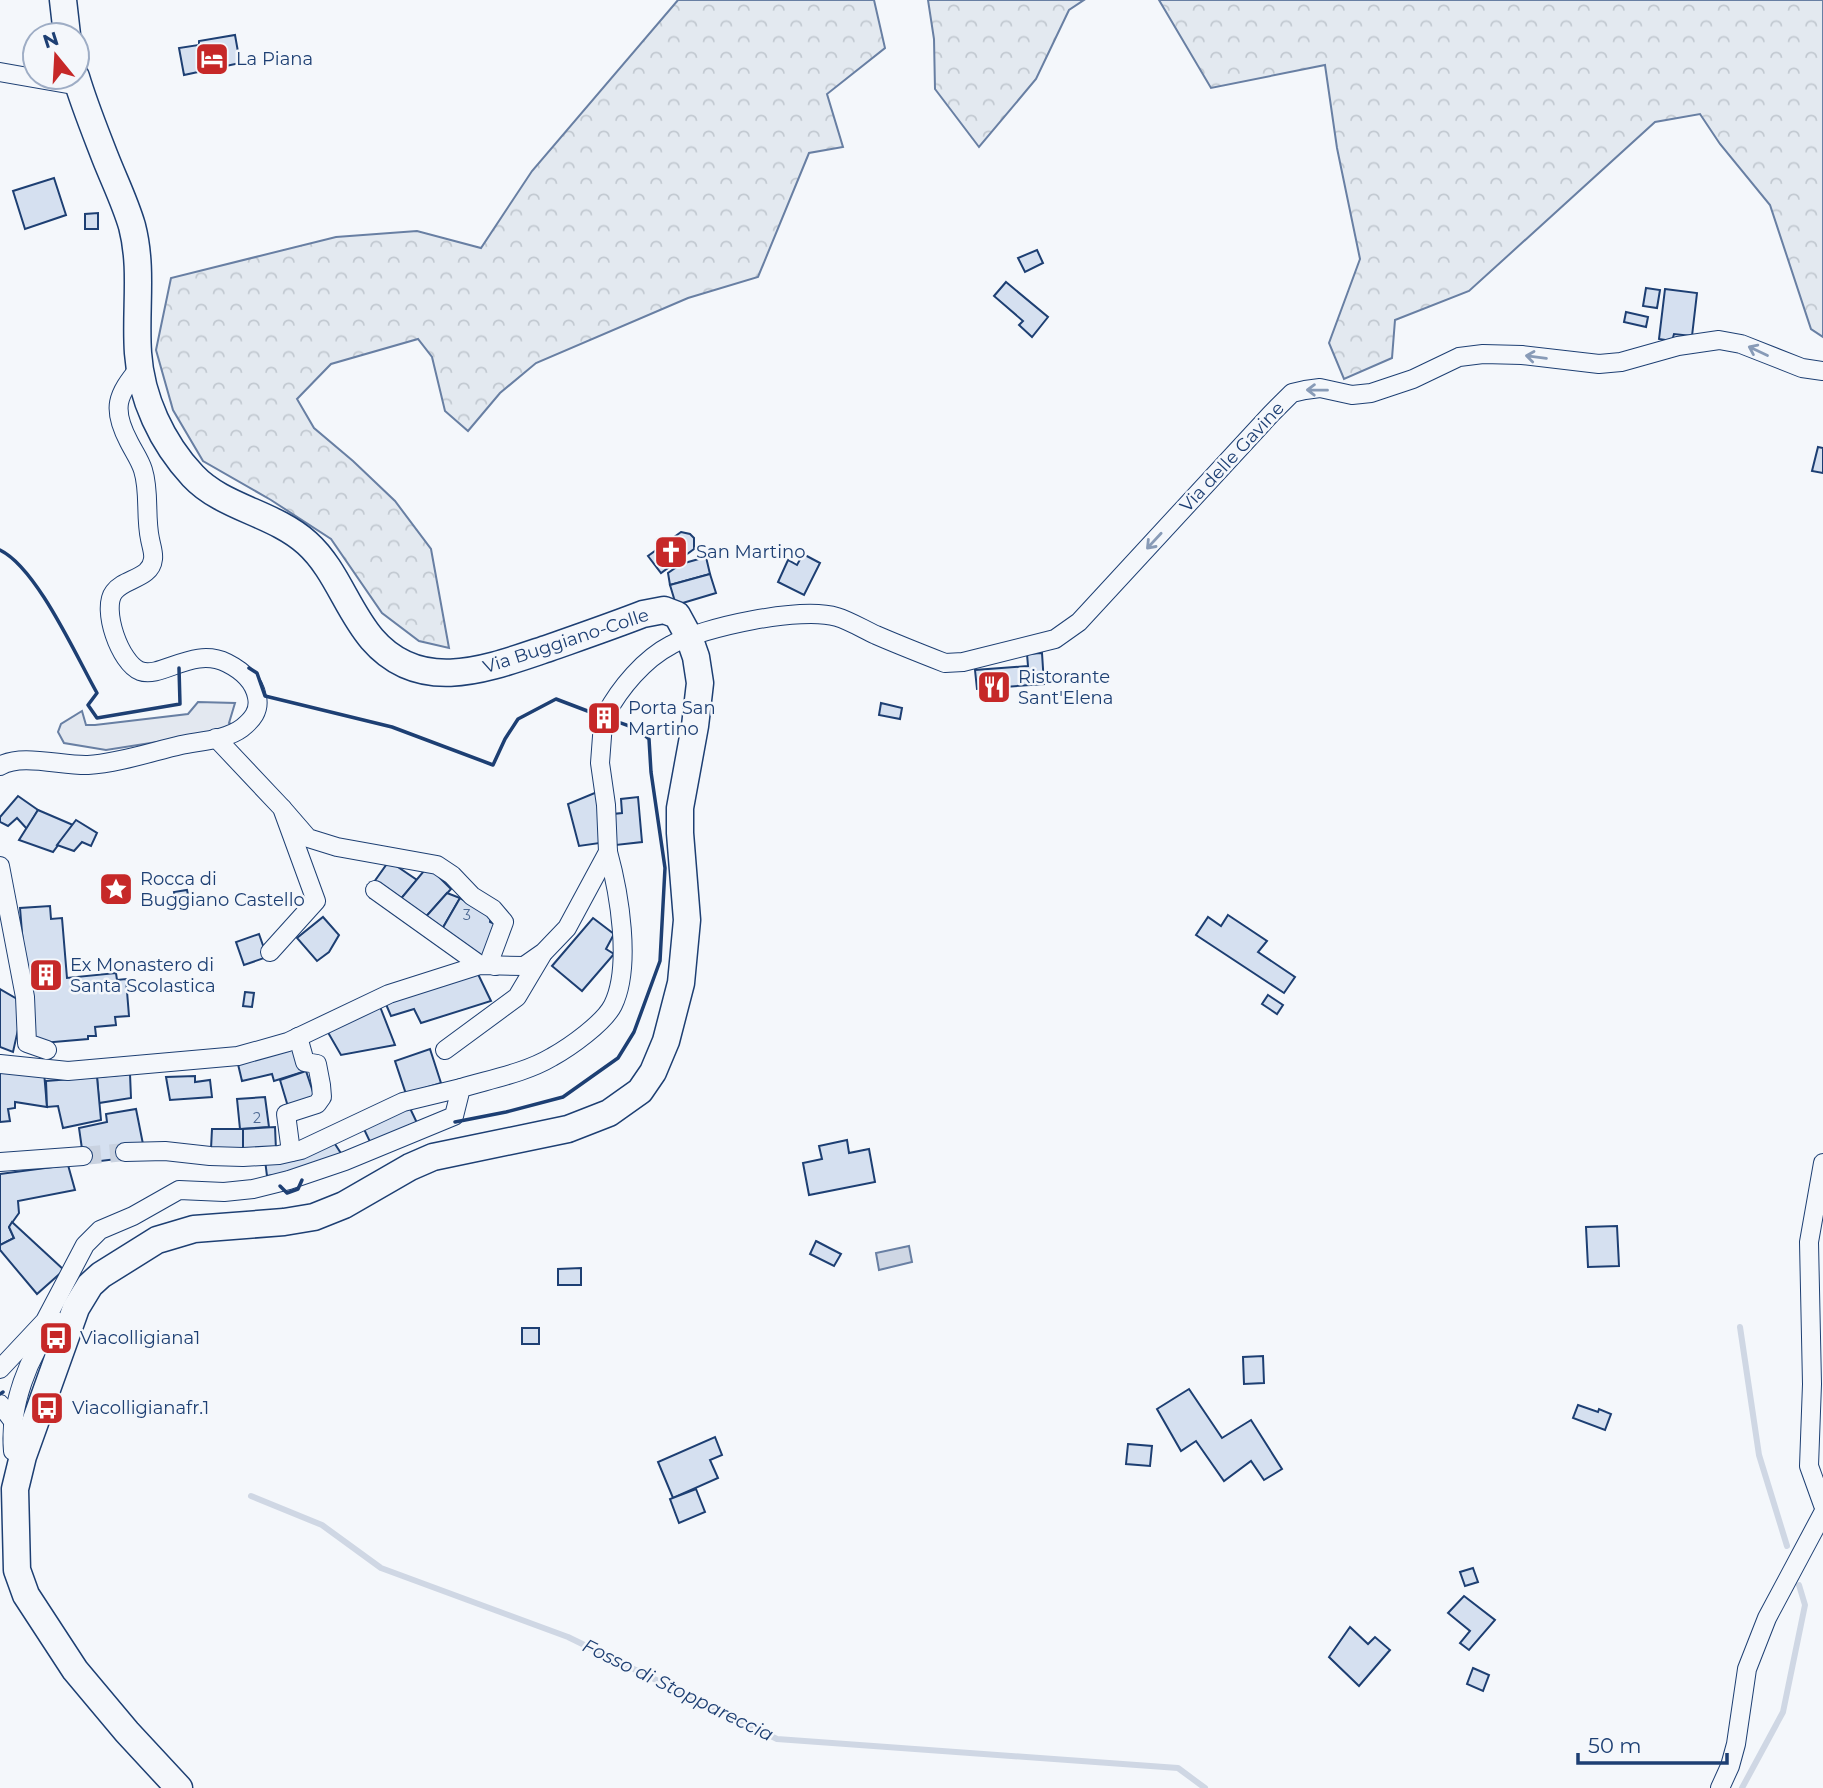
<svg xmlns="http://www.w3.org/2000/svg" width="1823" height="1788" viewBox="0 0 1823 1788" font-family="Montserrat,sans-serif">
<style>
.forest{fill:url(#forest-crowns);stroke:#687fa3;stroke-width:2}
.parking{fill:#e3e8f0;stroke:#687fa3;stroke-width:2}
.water{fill:#cfd7e4;stroke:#687fa3;stroke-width:2}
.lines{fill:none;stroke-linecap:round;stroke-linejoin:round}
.stream{stroke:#cfd7e4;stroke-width:6}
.building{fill:#d5e0f0;stroke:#1d3f73;stroke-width:2}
.street-tunnel{stroke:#c9d2e0;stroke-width:18;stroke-dasharray:18 9;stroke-linecap:butt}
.street-casing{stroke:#1d3f73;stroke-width:20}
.secondary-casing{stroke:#1d3f73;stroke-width:29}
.street{stroke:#f4f7fb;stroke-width:18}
.secondary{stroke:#f4f7fb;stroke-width:26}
.wall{stroke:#1d3f73;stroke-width:3.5}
.oneway{stroke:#889bb7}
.labels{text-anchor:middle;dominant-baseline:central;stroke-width:5;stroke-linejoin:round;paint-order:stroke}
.number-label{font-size:14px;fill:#4b6792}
.poi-label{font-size:18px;fill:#1d3f73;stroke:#f4f7fb;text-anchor:start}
.street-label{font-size:18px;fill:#1d3f73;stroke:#f4f7fb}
.water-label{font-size:19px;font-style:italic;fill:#1d3f73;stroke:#f4f7fb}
</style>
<defs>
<pattern id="forest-crowns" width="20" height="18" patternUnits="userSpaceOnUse" patternTransform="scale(1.75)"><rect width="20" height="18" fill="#e3e9f0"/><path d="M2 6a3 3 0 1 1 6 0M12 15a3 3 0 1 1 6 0" fill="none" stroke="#c2c9d1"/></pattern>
</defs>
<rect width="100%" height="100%" fill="#f4f7fb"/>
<g class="forest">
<polygon points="678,0 874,0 885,48 827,94 843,147 809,153 758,277 688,298 536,363 500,393 468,431 445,411 432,357 418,339 331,364 297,399 314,428 353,461 395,501 431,549 449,648 419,641 382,613 331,539 271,500 203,461 173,410 156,350 171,278 336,237 417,231 481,248 532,171"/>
<polygon points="928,0 1084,0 1069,10 1036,79 979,147 935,89 934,39"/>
<polygon points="1159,0 1823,0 1823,337 1811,329 1770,205 1720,144 1700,114 1655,122 1469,291 1395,320 1392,358 1344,379 1329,343 1360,259 1337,148 1325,65 1211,88"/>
</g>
<polygon class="parking" points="198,702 235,703 229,723 240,729 106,750 64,743 58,732 61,724 82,711 86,725 95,725 188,714"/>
<polygon class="water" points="909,1246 912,1262 879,1270 876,1253"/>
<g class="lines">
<g class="stream">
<polyline points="1740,1327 1759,1455 1787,1546"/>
<polyline points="251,1496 322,1525 381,1568 568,1637 777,1739 1178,1768 1205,1788"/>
<polyline points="1742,1788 1783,1712 1805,1605 1799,1585"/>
</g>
</g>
<g class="building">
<polygon points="235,35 240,63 184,75 179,48 199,45 199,41"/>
<polygon points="54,178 66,215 25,229 13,191"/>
<polygon points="98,213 98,229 85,229 85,214"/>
<polygon points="1037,250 1043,263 1025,272 1018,258"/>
<polygon points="1006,282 1048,317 1032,337 1019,325 1023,321 994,296"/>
<polygon points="1646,288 1660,290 1657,308 1643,306"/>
<polygon points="1665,289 1697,293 1692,336 1674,334 1672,341 1659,339"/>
<polygon points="1626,312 1648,317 1646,327 1624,322"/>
<polygon points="1818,447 1823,448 1823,473 1812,471"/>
<polygon points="681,532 690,534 694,538 694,549 661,573 648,556"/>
<polygon points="803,554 820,563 804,595 778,582 788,560 797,565"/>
<polygon points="706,557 710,574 670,585 668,573 681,564"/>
<polygon points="710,574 716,593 676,605 670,585"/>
<polygon points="1042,653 1044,684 977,689 975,670 1028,666 1027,654"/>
<polygon points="881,703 902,708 900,719 879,715"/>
<polygon points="602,790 607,842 579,846 568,804"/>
<polygon points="18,796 38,810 27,829 17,818 8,826 0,822 0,817"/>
<polygon points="638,797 642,842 616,845 613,814 622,813 621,799"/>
<polygon points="38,810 73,825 53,852 19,840"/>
<polygon points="76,820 97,833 91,846 82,842 74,851 57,845"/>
<polygon points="389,861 417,880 399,901 374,882"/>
<polygon points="428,866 451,889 423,920 399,901"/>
<polygon points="187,890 190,904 177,907 174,892"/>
<polygon points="447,893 460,898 441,931 423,920"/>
<polygon points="460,898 491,915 490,922 501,927 480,960 441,931"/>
<polygon points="50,906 51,919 62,918 67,978 116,973 117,980 126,979 129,1016 115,1017 116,1025 95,1027 96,1036 88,1036 88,1039 31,1044 20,908"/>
<polygon points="1228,915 1267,941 1258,952 1295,977 1284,993 1196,935 1208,917 1221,926"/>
<polygon points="323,917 339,935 329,952 317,961 297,938"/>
<polygon points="593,918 614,934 606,949 614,954 582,991 552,966"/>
<polygon points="259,934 267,957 244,965 236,942"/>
<polygon points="477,972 491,1001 421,1023 414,1009 391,1016 385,1002"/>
<polygon points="0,989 24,1003 13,1052 0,1047"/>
<polygon points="245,992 254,993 252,1007 243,1006"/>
<polygon points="1268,995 1283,1005 1277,1014 1262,1004"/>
<polygon points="379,1004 395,1045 341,1055 326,1029"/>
<polygon points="297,1046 306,1071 274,1081 272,1074 242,1081 237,1060"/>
<polygon points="430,1049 441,1083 406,1094 395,1061"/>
<polygon points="0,1071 44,1072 47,1107 15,1102 15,1108 8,1109 10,1121 0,1122"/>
<polygon points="306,1071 316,1101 289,1110 280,1080"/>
<polygon points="130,1074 131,1098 99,1103 97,1077"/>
<polygon points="195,1076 195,1082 210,1080 212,1097 170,1100 166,1077"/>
<polygon points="97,1077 101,1120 63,1128 58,1106 47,1107 46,1081"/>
<polygon points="265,1097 269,1127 240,1129 237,1099"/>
<polygon points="408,1104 418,1125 372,1146 362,1125"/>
<polygon points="136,1109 143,1144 125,1158 84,1163 79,1128 107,1122 106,1114"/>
<polygon points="275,1127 276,1150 243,1149 243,1129"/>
<polygon points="212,1129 243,1129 243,1149 211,1149"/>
<polygon points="847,1140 849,1153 869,1149 875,1182 809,1195 803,1163 822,1159 819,1146"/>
<polygon points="333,1141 344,1158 304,1171 267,1176 265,1160"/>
<polygon points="68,1165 75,1190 18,1201 19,1213 9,1227 14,1238 0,1245 0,1174"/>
<polygon points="12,1222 64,1270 37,1294 0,1250 0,1245 14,1238 9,1227"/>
<polygon points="1617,1226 1619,1266 1588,1267 1586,1227"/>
<polygon points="816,1241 841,1254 834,1266 810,1254"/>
<polygon points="581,1268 581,1285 558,1285 558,1269"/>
<rect x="522" y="1328" width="17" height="16"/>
<polygon points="1263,1356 1264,1383 1244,1384 1243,1357"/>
<polygon points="1189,1389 1222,1438 1251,1420 1282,1469 1264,1480 1251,1461 1224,1481 1196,1441 1181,1451 1157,1409"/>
<polygon points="1578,1405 1598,1412 1599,1409 1611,1414 1605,1430 1573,1418"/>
<polygon points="715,1437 722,1455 710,1460 718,1478 673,1498 658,1462"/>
<polygon points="1128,1444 1152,1446 1150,1466 1126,1464"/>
<polygon points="696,1489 705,1512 679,1523 670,1499"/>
<polygon points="1473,1568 1478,1582 1465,1586 1460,1572"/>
<polygon points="1464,1596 1495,1620 1469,1650 1460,1643 1470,1631 1448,1613"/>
<polygon points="1350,1627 1368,1644 1375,1637 1390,1650 1359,1686 1329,1657"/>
<polygon points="1473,1668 1489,1675 1483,1691 1467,1684"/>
</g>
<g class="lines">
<polyline class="street-tunnel" points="83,1156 125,1152"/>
<g class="street-casing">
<g id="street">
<polyline points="0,72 79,86"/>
<path d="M606,714C620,688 644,659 671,645C703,627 802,606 837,617C850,621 863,629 876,635C899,645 922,654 945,663L963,662L1055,639L1079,622L1271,414L1292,393L1305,390L1320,388L1352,395L1371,393L1413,379L1459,357L1483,354L1522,355L1599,364L1621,362L1678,346L1719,340L1741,344L1802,368L1823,371"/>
<polyline points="216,738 282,808 316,901 270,952"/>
<path d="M0,766C21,753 62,766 88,765C119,763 151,752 181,745C200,741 226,740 242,728C252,720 260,711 257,697C254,681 241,670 227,663C193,646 162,679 140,671C120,663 101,609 114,592C124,578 151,579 153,559C154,553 151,545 150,539C145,516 150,492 143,470C140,460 134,452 129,442C111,408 117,395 140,367"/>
<polyline points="282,808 308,838 337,847 437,865 452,875 472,896 493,909 504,922 491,957 495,966"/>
<polyline points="0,866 25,997 27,1043 47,1050"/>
<polyline points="375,890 480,965"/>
<polyline points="445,1050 517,997 542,955"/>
<polyline points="0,1064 68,1071 238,1056 288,1042 389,994 480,965 524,966 544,952 567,928 608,852 606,805 600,763 603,723"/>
<polyline points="125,1152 165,1151 210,1156 243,1157 279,1155 301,1150 403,1102 461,1088"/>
<polyline points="291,1152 286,1114 317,1104 322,1097 321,1085 317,1064 305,1062 298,1037"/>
<polyline points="0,1162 83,1156"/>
<polyline points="1823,1163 1809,1242 1812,1384 1809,1466 1823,1505"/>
<path d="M0,1369L45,1321L85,1245L100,1230L133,1216L179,1190L224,1192L253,1189L289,1180L345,1161L454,1116L461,1088C491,1079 525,1073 552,1057C570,1047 604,1023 613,1005C632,966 619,892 608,852"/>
<polyline points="0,1404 13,1421"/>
<path d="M23,1456L13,1451C9,1407 28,1355 56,1321"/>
<polyline points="1720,1788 1730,1766 1736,1744 1747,1669 1767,1618 1823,1513"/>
</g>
</g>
<g class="secondary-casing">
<g id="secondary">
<polyline points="63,0 67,35"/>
<path d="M76,77C84,104 95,131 105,157C114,180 125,202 132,226C143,268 135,310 138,353C141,398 162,443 193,476C223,508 274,513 307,543C336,569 347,610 372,639C421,696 489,668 549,648C580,637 612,626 643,614L664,610L677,615L689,637L696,657L700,683L695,726L680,808V833L687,920L681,983L666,1041L653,1072L640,1091L609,1113L568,1129L433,1157L410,1167L344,1205L314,1217L284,1222L194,1229L157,1240L101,1275L90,1285L76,1308L23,1456L15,1489L17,1570L26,1595L75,1670L127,1732L179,1788"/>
</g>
</g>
<use href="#street" class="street"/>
<use href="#secondary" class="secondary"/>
<g class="wall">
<path d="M0,550C37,568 76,656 97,693L88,705L97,718L180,704L179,668"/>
<polyline points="249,668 257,673 265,696 392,727 493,765 505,739 518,719 556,699 598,715"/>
<path d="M455,1122L506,1112L563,1097L618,1058L634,1032L660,961L665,868L651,772L649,739C637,728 626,724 610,720"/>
<polyline points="280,1186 287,1193 298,1189 302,1180"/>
<polyline points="0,1394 3,1392"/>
</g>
</g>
<defs><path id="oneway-shaft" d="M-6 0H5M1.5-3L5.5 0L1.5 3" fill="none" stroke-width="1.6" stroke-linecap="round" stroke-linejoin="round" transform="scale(1.75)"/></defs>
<g class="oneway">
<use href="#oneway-shaft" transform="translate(1758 351) rotate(-155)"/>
<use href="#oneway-shaft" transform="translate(1536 357) rotate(-173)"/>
<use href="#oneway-shaft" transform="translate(1317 390) rotate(-179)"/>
<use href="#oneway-shaft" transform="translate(1154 541) rotate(133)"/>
</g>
<defs>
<g id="hotel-square" transform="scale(1.75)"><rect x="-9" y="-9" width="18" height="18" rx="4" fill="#c62828" stroke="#f4f7fb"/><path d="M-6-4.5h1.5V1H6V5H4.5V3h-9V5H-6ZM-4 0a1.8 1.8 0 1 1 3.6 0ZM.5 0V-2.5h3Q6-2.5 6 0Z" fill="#fff"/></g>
<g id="church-square" transform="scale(1.75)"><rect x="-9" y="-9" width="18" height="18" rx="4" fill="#c62828" stroke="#f4f7fb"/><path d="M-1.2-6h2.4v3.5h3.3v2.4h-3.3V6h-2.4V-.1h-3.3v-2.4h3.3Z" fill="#fff"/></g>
<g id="restaurant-square" transform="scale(1.75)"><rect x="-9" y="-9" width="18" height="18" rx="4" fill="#c62828" stroke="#f4f7fb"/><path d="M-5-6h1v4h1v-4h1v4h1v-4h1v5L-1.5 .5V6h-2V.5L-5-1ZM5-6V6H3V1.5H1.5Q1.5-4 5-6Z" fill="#fff"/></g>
<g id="building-square" transform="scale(1.75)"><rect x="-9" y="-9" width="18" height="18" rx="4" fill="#c62828" stroke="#f4f7fb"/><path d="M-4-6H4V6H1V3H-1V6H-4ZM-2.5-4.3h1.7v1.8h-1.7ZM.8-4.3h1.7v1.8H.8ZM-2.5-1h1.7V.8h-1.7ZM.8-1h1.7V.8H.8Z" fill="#fff"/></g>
<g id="sight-square" transform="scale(1.75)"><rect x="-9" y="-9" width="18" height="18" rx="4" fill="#c62828" stroke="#f4f7fb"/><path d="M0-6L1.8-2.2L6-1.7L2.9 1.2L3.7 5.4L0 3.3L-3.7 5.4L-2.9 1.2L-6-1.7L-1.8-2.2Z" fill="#fff"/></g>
<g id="bus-square" transform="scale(1.75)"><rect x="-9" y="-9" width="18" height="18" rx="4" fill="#c62828" stroke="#f4f7fb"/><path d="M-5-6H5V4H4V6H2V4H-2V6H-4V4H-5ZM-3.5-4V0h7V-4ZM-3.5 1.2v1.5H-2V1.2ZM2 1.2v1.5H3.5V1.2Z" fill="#fff"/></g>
</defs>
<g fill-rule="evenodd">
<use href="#hotel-square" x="212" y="59"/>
<use href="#church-square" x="671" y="552"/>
<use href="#restaurant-square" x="994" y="687"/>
<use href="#building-square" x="604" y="718"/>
<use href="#sight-square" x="116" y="889"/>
<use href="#building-square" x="46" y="975"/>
<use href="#bus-square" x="56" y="1338"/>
<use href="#bus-square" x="47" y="1408"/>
</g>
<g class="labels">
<g class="number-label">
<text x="467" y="915">3</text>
<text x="257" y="1118">2</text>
</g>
<g class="poi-label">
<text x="236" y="59">La Piana</text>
<text x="696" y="552">San Martino</text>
<text x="1018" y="677">Ristorante<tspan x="1018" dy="21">Sant'Elena</tspan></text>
<text x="628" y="708">Porta San<tspan x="628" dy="21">Martino</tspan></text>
<text x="140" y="879">Rocca di<tspan x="140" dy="21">Buggiano Castello</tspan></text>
<text x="70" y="965">Ex Monastero di<tspan x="70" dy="21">Santa Scolastica</tspan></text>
<text x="80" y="1338">Viacolligiana1</text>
<text x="72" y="1408">Viacolligianafr.1</text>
</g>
<g class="street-label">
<text transform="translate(1232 457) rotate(-47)">Via delle Gavine</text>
<text transform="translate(566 641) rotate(-18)">Via Buggiano-Colle</text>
</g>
<g class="water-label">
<text transform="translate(678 1690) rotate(26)">Fosso di Stoppareccia</text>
</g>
</g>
<g transform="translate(56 56) rotate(342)"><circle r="33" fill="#f4f7fb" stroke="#9eadc5" stroke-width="2"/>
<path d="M0-5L12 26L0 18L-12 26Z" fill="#c62828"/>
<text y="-10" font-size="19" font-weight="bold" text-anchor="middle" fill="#1d3f73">N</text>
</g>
<path d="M1578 1753v10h149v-10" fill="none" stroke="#1d3f73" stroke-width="3.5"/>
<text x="1588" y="1753" font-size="21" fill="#1d3f73" stroke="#f4f7fb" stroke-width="5" paint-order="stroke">50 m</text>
</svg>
